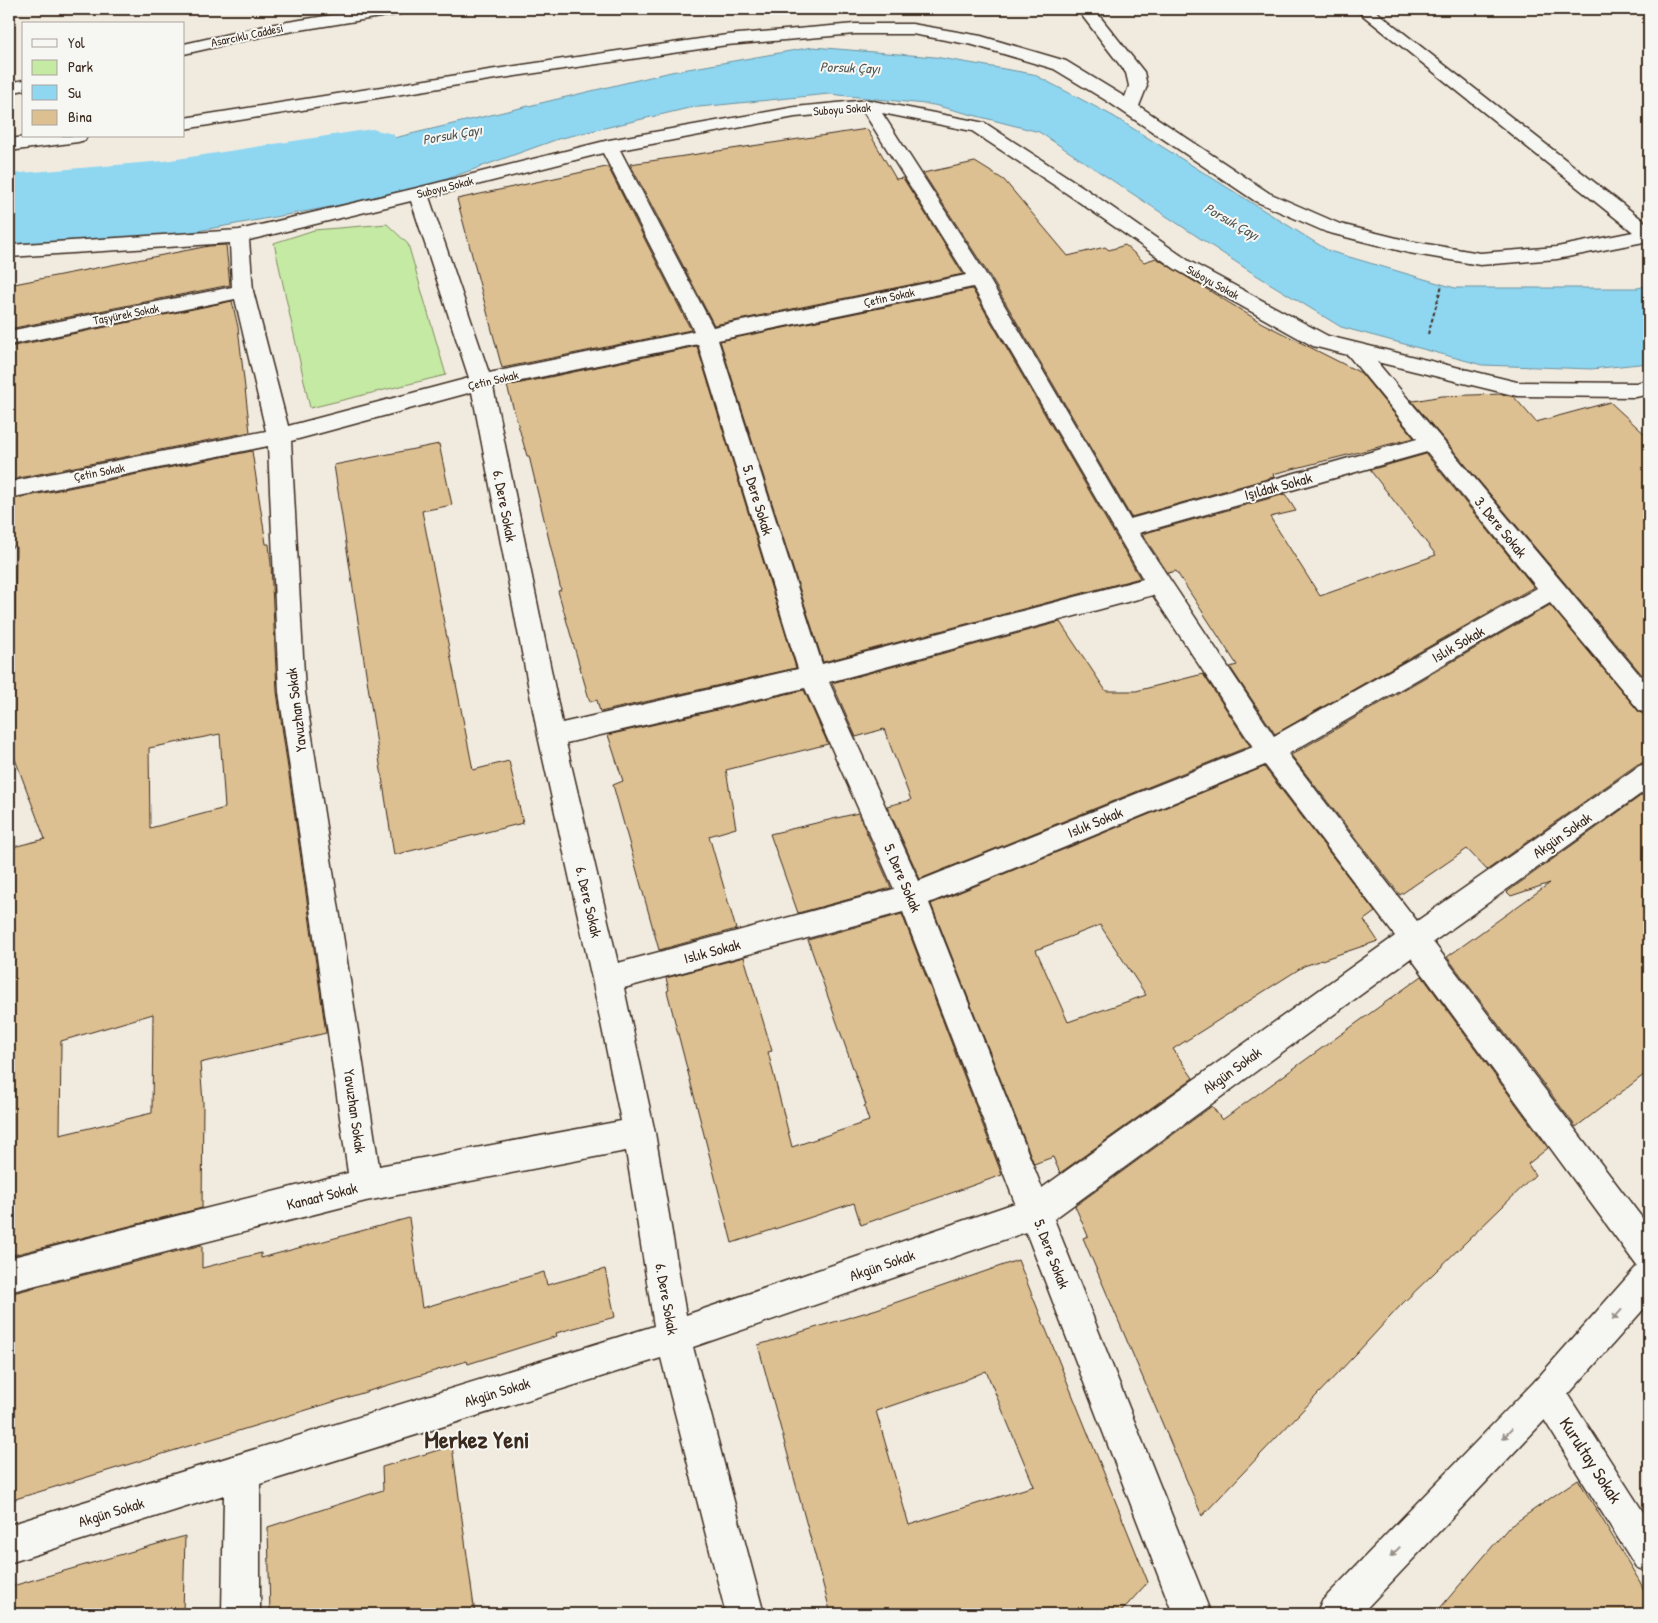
<svg xmlns="http://www.w3.org/2000/svg" width="1658" height="1623" viewBox="0 0 1658 1623" font-family="'Patrick Hand',sans-serif">
<style>
.green{fill:#c5eaa4;stroke:#808a61}
.water{fill:#8fd6f1;stroke:#6d919d}
.lines{fill:none;stroke-linecap:round;stroke-linejoin:round}
.river{fill:#8fd6f1;fill-rule:evenodd}
.building{fill:#ddc091;stroke:#3b2a1e;fill-rule:evenodd}
.minor-casing{stroke:#3b2a1e;stroke-width:3}
.secondary-casing{stroke:#3b2a1e;stroke-width:3}
.path{stroke:#3b2a1e;stroke-width:2;stroke-dasharray:4 2.5;stroke-linecap:butt}
.minor{fill:#f6f6f2;fill-rule:evenodd}
.secondary{fill:#f6f6f2;fill-rule:evenodd}
.oneway{fill:#989088}
.labels{text-anchor:middle;dominant-baseline:central;stroke-width:4;stroke-linejoin:round;paint-order:stroke}
.far-street-label{font-size:12px;fill:#3b2a1e;stroke:#f6f6f2}
.far-water-label{font-size:14px;font-style:italic;fill:#505553;stroke:#f6f6f2}
.street-label{font-size:15px;fill:#3b2a1e;stroke:#f6f6f2}
.near-street-label{font-size:18px;fill:#3b2a1e;stroke:#f6f6f2}
.near-district-label{font-size:24px;font-weight:bold;fill:#3b2a1e;stroke:#f6f6f2}
</style>
<rect width="100%" height="100%" fill="#f1ebdf"/>
<filter id="ink" filterUnits="userSpaceOnUse"><feTurbulence type="fractalNoise" baseFrequency=".02" numOctaves="2"/><feDisplacementMap in="SourceGraphic" scale="10" xChannelSelector="R" yChannelSelector="G"/><feConvolveMatrix kernelMatrix="1 2 1 2 8 2 1 2 1" color-interpolation-filters="sRGB"/></filter>
<g filter="url(#ink)">
<polygon class="green" points="387,224 408,244 446,375 310,408 274,243 314,230"/>
<polygon class="water" points="813,47 935,57 1033,74 1113,116 1329,251 1455,288 1638,288 1649,285 1649,363 1591,369 1482,365 1341,327 1248,270 1039,132 934,105 829,94 689,108 558,139 408,193 153,239 9,246 9,189 230,170 369,144 671,72"/>
<g class="lines">
<polygon class="river" points="372,129 393,134 402,147 393,160 372,165 164,197 9,210 9,174 164,161"/>
</g>
<g class="building">
<polygon points="867,129 896,179 903,178 963,274 714,325 630,164"/>
<polygon points="975,162 1004,180 1068,256 1105,247 1109,250 1125,245 1144,262 1156,258 1262,323 1361,373 1414,438 1273,474 1274,477 1131,517 991,278 923,173"/>
<polygon points="606,167 608,167 691,330 502,368 457,199"/>
<polygon points="226,245 230,285 9,329 9,285 209,246"/>
<polygon points="972,289 1140,578 823,662 720,341"/>
<polygon points="232,301 238,327 250,432 9,480 9,347"/>
<polygon points="697,346 796,668 600,712 597,700 590,702 558,591 561,590 529,456 527,456 507,386"/>
<polygon points="1502,394 1514,397 1536,422 1610,402 1649,438 1649,683 1410,399 1414,401 1442,396"/>
<polygon points="439,444 452,505 422,511 473,770 509,761 523,823 394,855 334,465"/>
<path d="M252,451L266,544H269L271,564L277,692L326,1033L200,1063L203,1102L202,1208L9,1256V848L45,839L9,743V624L15,623L16,546L9,548V500ZM220,734L225,808L150,828L149,748ZM153,1014L152,1113L60,1135L61,1041Z"/>
<polygon points="1426,454 1534,587 1275,734 1230,667 1237,665 1176,571 1168,573 1142,534 1285,494 1296,511 1270,517 1320,596 1436,555 1370,470"/>
<polygon points="1550,605 1639,712 1649,716 1649,761 1638,764 1487,870 1467,849 1400,895 1291,755"/>
<polygon points="1060,622 1106,691 1136,691 1203,674 1250,746 920,879 887,806 911,800 884,729 856,737 832,683"/>
<polygon points="804,690 828,744 726,770 736,828 709,836 736,929 659,950 613,785 623,781 608,735"/>
<path d="M1264,767L1375,912L1364,920L1378,941L1304,966L1173,1049L1193,1078L1060,1173L1053,1157L1034,1164L931,904ZM1100,925L1146,995L1068,1022L1036,950Z"/>
<polygon points="1649,790 1649,1071 1576,1127 1447,957 1550,883 1511,896 1507,892"/>
<polygon points="858,813 891,888 798,913 770,834"/>
<polygon points="902,914 1002,1175 861,1225 854,1203 732,1243 667,991 669,990 666,978 744,957 772,1051 768,1052 792,1147 869,1121 864,1106 866,1105 808,940"/>
<polygon points="1422,976 1548,1148 1528,1164 1535,1175 1401,1305 1356,1354 1202,1516 1083,1238 1088,1236 1075,1206 1212,1106 1222,1120"/>
<polygon points="409,1218 422,1308 544,1272 547,1285 605,1269 615,1317 556,1333 557,1336 468,1364 467,1361 9,1501 9,1294 202,1245 202,1268 261,1253 261,1258"/>
<path d="M1018,1260L1148,1582L1119,1614H831L758,1345L877,1309ZM986,1371L1034,1486L909,1525L876,1411L963,1381Z"/>
<polygon points="452,1446 475,1614 270,1614 268,1527 383,1490 382,1467"/>
<polygon points="1578,1479 1640,1582 1649,1601 1649,1614 1435,1614 1509,1527"/>
<polygon points="185,1536 183,1614 9,1614 9,1587"/>
</g>
<g class="lines">
<g class="minor-casing">
<g id="minor">
<polygon points="369,9 407,9 405,13 399,14 269,35 184,54 184,44 269,25"/>
<polygon points="1077,9 1094,9 1144,72 1147,86 1139,106 1269,193 1340,224 1409,241 1480,253 1557,247 1633,232 1355,9 1373,9 1649,225 1649,241 1557,259 1480,265 1409,253 1326,232 1255,201 1107,101 1054,69 973,45 912,34 855,34 727,45 489,80 184,129 184,118 489,70 727,35 855,24 912,24 981,36 1066,61 1125,97 1129,86 1126,73"/>
<polygon points="24,80 24,90 9,93 9,83"/>
<path d="M868,100L985,123L1083,187L1189,261L1328,336L1517,382L1636,383L1649,380V394L1636,397L1517,396L1377,362L1649,686V714L1640,711L1550,603L1288,754L1417,921L1639,766L1649,763V788L1433,942L1649,1227V1271L1637,1266L1411,958L1054,1219L1211,1614H1173L1026,1232L693,1347L764,1614H726L661,1358L260,1484V1614H222L224,1495L9,1563V1525L654,1326L626,1151L366,1201L9,1292V1258L348,1173L279,692L268,446L9,498V482L266,431L235,299L9,345V331L232,287L230,243L9,257V245L239,230L417,188L609,140L795,107ZM863,111L966,275L713,327L620,150L795,117ZM882,113L972,131L1069,195L1175,269L1313,346L1348,355L1417,439L1130,519L989,279ZM603,153L694,331L489,373L429,197ZM411,201L469,378L288,426L253,291L249,240ZM973,287L1143,579L822,664L718,340ZM698,344L798,669L562,723L493,387ZM472,392L538,736L592,979L621,1121L379,1166L305,692L291,441ZM1427,452L1537,588L1274,736L1139,533ZM1153,595L1253,747L919,881L829,682ZM805,688L894,889L618,963L566,743ZM1265,765L1395,936L1042,1188L929,903ZM903,912L1015,1203L686,1315L655,1133L624,988Z"/>
<polygon points="33,136 87,136 85,140 78,142 9,151 9,139"/>
<polygon points="1547,1375 1559,1381 1649,1521 1649,1573 1636,1567 1535,1405 1529,1393 1535,1381"/>
</g>
</g>
<g class="secondary-casing">
<polygon id="secondary" points="1649,1261 1649,1303 1559,1405 1361,1614 1316,1614 1322,1601 1535,1381 1637,1266"/>
</g>
<polyline class="path" points="1428,334 1442,285"/>
<use href="#minor" class="minor"/>
<use href="#secondary" class="secondary"/>
</g>
<defs><path id="oneway-solid" d="M-6-.8H1V-3.2L6.5 0L1 3.2V.8H-6Z" transform="scale(1.25)"/></defs>
<g class="oneway">
<use href="#oneway-solid" transform="translate(1617 1315) rotate(132)"/>
<use href="#oneway-solid" transform="translate(1507 1434) rotate(134)"/>
<use href="#oneway-solid" transform="translate(1395 1552) rotate(134)"/>
</g>
</g>
<g class="labels">
<g class="far-street-label">
<text transform="translate(247 35) rotate(-12)">Asarcıklı Caddesi</text>
<text transform="translate(842 109) rotate(-4)">Suboyu Sokak</text>
<text transform="translate(445 187) rotate(-14)">Suboyu Sokak</text>
<text transform="translate(1213 282) rotate(29)">Suboyu Sokak</text>
<text transform="translate(889 297) rotate(-12)">Çetin Sokak</text>
<text transform="translate(126 314) rotate(-11)">Taşyürek Sokak</text>
<text transform="translate(493 380) rotate(-13)">Çetin Sokak</text>
<text transform="translate(99 472) rotate(-11)">Çetin Sokak</text>
</g>
<g class="far-water-label">
<text transform="translate(850 67) rotate(2)">Porsuk Çayı</text>
<text transform="translate(452 134) rotate(-10)">Porsuk Çayı</text>
<text transform="translate(1232 221) rotate(30)">Porsuk Çayı</text>
</g>
<g class="street-label">
<text transform="translate(1278 486) rotate(-15)">Işıldak Sokak</text>
<text transform="translate(758 500) rotate(73)">5. Dere Sokak</text>
<text transform="translate(505 506) rotate(79)">6. Dere Sokak</text>
<text transform="translate(1501 527) rotate(51)">3. Dere Sokak</text>
<text transform="translate(1458 644) rotate(-30)">Islık Sokak</text>
<text transform="translate(296 710) rotate(-97)">Yavuzhan Sokak</text>
<text transform="translate(1095 822) rotate(-22)">Islık Sokak</text>
<text transform="translate(1562 835) rotate(-35)">Akgün Sokak</text>
<text transform="translate(903 878) rotate(67)">5. Dere Sokak</text>
<text transform="translate(589 902) rotate(77)">6. Dere Sokak</text>
<text transform="translate(712 951) rotate(-15)">Islık Sokak</text>
<text transform="translate(1232 1070) rotate(-36)">Akgün Sokak</text>
<text transform="translate(355 1111) rotate(82)">Yavuzhan Sokak</text>
<text transform="translate(322 1196) rotate(-14)">Kanaat Sokak</text>
<text transform="translate(1052 1254) rotate(69)">5. Dere Sokak</text>
<text transform="translate(882 1265) rotate(-19)">Akgün Sokak</text>
<text transform="translate(667 1299) rotate(80)">6. Dere Sokak</text>
<text transform="translate(497 1392) rotate(-17)">Akgün Sokak</text>
<text transform="translate(111 1512) rotate(-17)">Akgün Sokak</text>
</g>
<g class="near-street-label">
<text transform="translate(1591 1460) rotate(57)">Kurultay Sokak</text>
</g>
<g class="near-district-label">
<text x="477" y="1439">Merkez Yeni</text>
</g>
</g>
<rect width="1658" height="1623" fill="none" stroke="#f6f6f2" stroke-width="30"/>
<rect x="15" y="15" width="1628" height="1593" fill="none" stroke="#3b2a1e" stroke-width="2" filter="url(#ink)"/>
<rect x="22" y="22" width="162" height="115" fill="#f6f6f2" stroke="#aba49d"/>
<rect x="32" y="39" width="25" height="8" fill="#f6f6f2" stroke="#aba49d"/>
<text x="68" y="48" font-size="15" fill="#3b2a1e">Yol</text>
<rect x="32" y="60" width="25" height="15" fill="#c5eaa4" stroke="#aba49d"/>
<text x="68" y="72" font-size="15" fill="#3b2a1e">Park</text>
<rect x="32" y="85" width="25" height="15" fill="#8fd6f1" stroke="#aba49d"/>
<text x="68" y="98" font-size="15" fill="#3b2a1e">Su</text>
<rect x="32" y="110" width="25" height="15" fill="#ddc091" stroke="#aba49d"/>
<text x="68" y="122" font-size="15" fill="#3b2a1e">Bina</text>
</svg>
